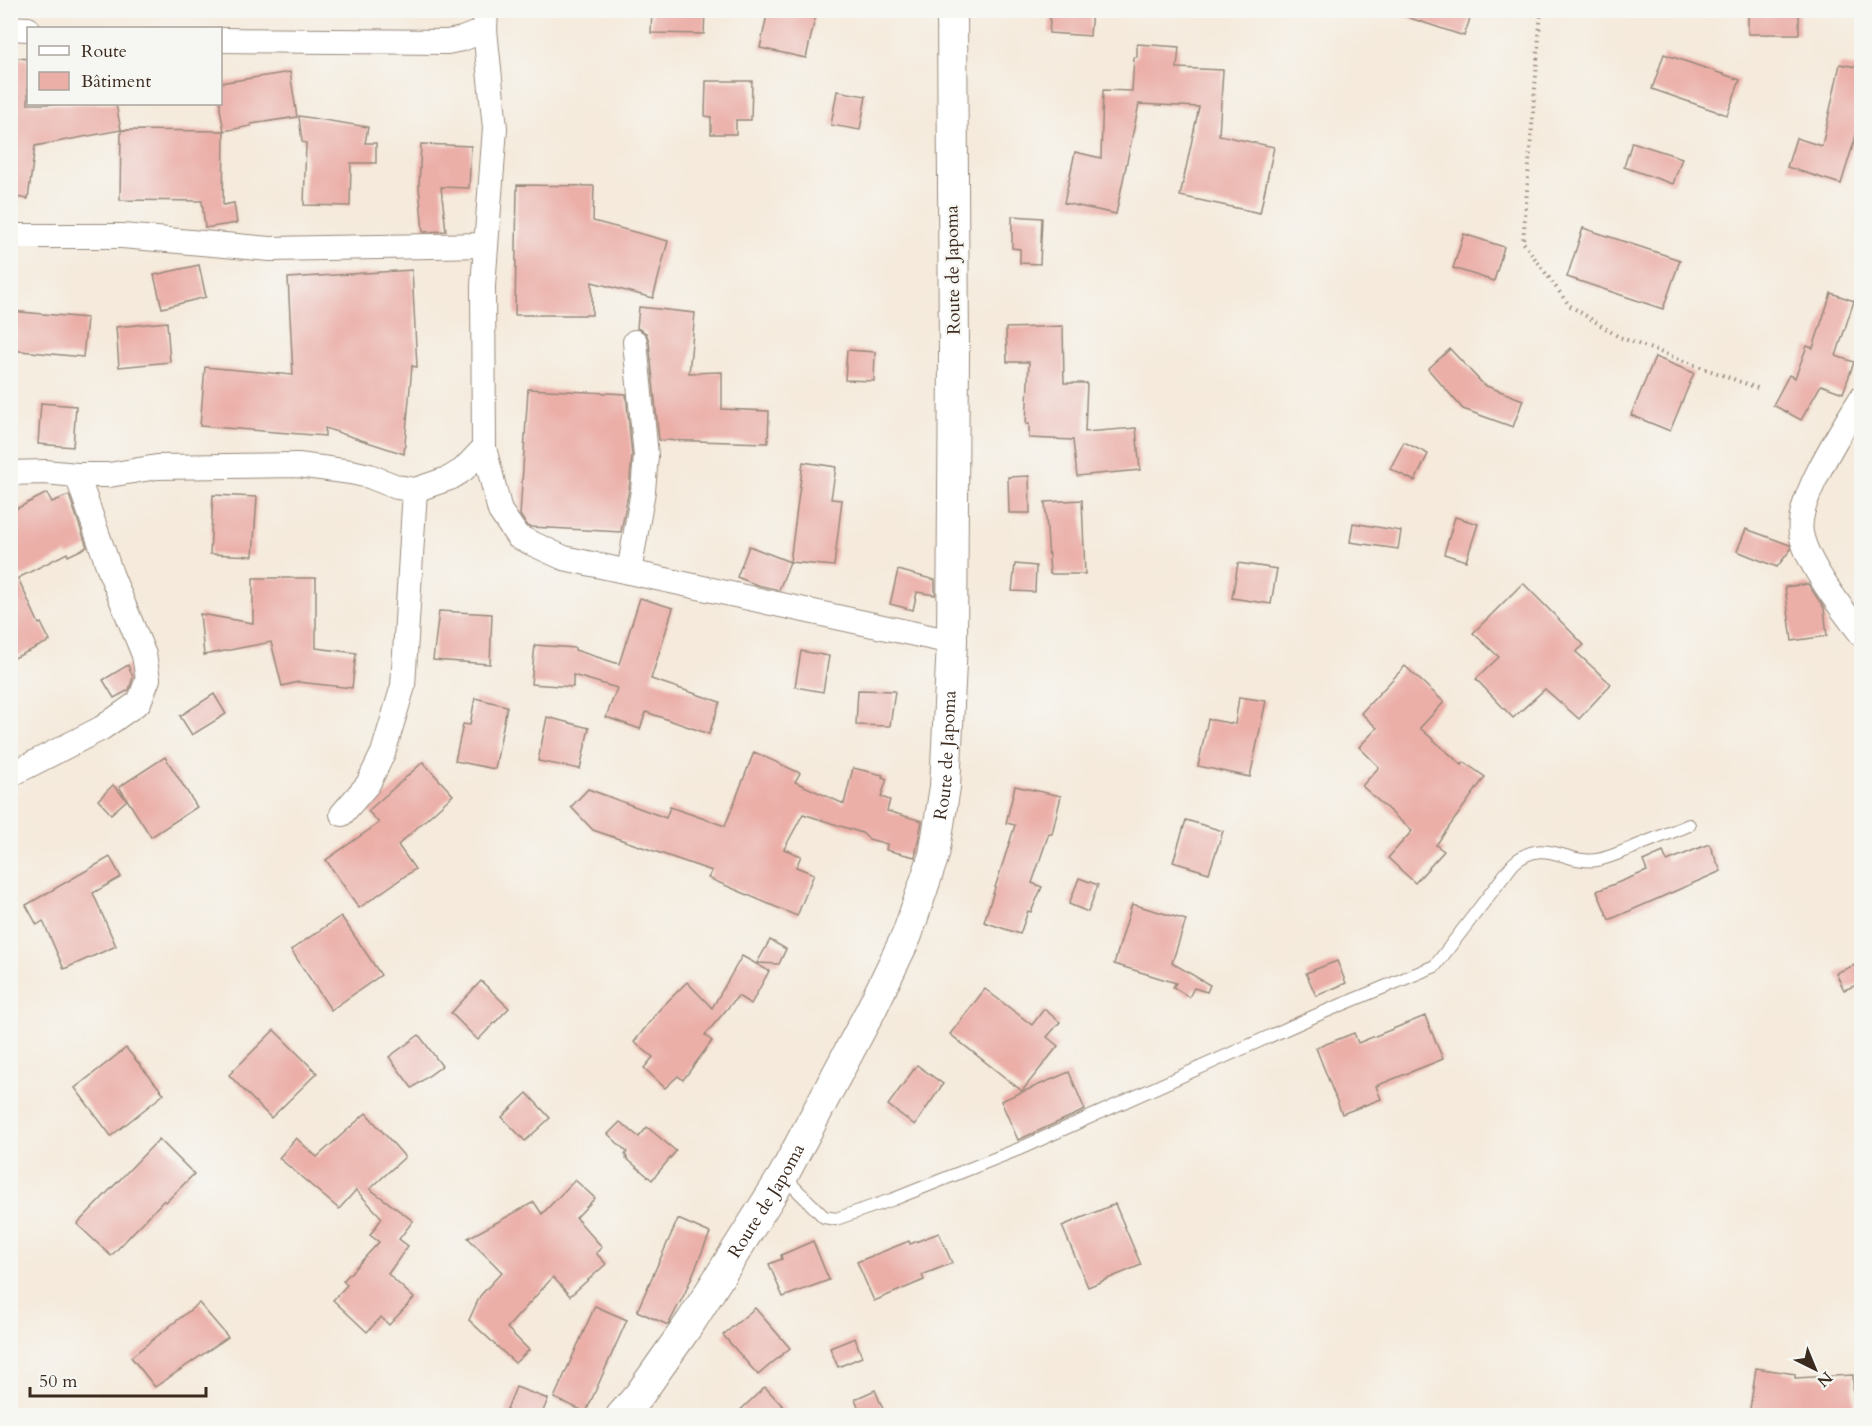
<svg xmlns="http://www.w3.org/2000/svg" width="1872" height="1426" viewBox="0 0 1872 1426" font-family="Cardo,serif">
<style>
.building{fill:#ebafa8}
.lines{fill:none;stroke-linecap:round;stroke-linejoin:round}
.service-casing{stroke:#988a7c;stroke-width:14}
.minor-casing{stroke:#988a7c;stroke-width:26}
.tertiary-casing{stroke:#988a7c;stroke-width:32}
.path{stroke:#988a7c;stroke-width:4;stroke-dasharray:1.5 4.5;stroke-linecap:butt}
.service{stroke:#fff;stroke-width:12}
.minor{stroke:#fff;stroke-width:24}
.tertiary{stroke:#fff;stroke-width:30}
.labels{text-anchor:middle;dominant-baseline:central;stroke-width:4.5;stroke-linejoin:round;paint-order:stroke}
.street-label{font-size:18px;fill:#3b2a1e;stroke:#f6f6f2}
</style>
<rect width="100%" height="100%" fill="#f6f6f2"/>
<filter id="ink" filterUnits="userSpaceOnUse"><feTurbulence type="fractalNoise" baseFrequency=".0167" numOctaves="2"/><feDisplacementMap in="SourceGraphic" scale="12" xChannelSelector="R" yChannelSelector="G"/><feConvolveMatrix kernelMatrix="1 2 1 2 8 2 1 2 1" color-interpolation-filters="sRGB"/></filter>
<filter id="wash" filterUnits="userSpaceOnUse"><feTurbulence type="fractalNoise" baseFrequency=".008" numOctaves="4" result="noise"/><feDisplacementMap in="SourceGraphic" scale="24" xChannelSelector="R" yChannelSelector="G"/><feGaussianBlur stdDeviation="1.35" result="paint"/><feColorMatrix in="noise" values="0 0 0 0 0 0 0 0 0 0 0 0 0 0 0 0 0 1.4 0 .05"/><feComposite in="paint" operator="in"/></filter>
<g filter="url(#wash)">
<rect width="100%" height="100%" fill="#f5eadb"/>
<g id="blocks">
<g class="building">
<polygon points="652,10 705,10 704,34 651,33"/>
<polygon points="768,10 817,10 806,58 760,48"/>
<polygon points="1051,10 1092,10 1090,36 1049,33"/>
<polygon points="1398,10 1473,10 1464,36 1398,14"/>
<rect x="1748" y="10" width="51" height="24"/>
<polygon points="1137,44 1179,47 1177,68 1223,70 1219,135 1274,147 1260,213 1180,196 1199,107 1139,104 1116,214 1064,203 1075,152 1101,158 1103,90 1132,91 1134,57 1137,57"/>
<polygon points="1664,54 1740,80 1727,115 1652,89"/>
<polygon points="10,57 28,59 28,104 116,104 121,130 35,146 28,199 10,196"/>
<polygon points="1840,64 1862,68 1862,133 1857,132 1841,184 1787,167 1796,138 1822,146"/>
<polygon points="290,72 297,117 251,124 251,126 224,131 220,109 220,83"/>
<polygon points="706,81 752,81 751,120 736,120 736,134 711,134 711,117 705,116"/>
<polygon points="837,91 866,96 860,130 831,125"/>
<polygon points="299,116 368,127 365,143 376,143 376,163 351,163 350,206 304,205 306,143 302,142"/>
<polygon points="121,130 224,131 223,205 234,203 237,223 205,228 202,201 120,200"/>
<polygon points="1632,142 1682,158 1673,184 1624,167"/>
<polygon points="421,144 471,146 469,188 441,187 446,231 423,232 419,187"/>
<polygon points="517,185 594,186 593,221 668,241 653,298 592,282 592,315 515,315"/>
<polygon points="1012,216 1042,218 1040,264 1020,263 1020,249 1012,248"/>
<polygon points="1583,228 1680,260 1663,309 1567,277"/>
<polygon points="1464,234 1504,247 1494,281 1453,268"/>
<polygon points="199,265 206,297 162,308 154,275"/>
<polygon points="412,270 417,367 412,366 404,454 325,428 325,436 200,426 205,367 293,375 288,278"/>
<polygon points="1831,293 1854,301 1836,356 1854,362 1843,393 1821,385 1801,420 1773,405 1789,375 1795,378 1807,346 1813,348"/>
<polygon points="639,307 695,313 689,373 722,372 722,409 769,411 768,443 659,440 649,341 646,333 637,328"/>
<polygon points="10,311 87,318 83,357 10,350"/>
<polygon points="167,322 170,362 119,367 116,327"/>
<polygon points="1063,326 1064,383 1087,383 1085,432 1136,428 1140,470 1077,476 1073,440 1029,438 1029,424 1026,424 1029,362 1007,362 1006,328"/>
<polygon points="1450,349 1484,385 1523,400 1513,427 1463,409 1428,369"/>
<polygon points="847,350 875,352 874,381 845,380"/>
<polygon points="1655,357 1694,373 1670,431 1631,415"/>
<polygon points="528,389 626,394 632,456 629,489 621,532 531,527 527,526 520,515"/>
<polygon points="41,403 76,406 73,447 38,444"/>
<polygon points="1404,442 1428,454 1415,481 1390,469"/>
<polygon points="803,462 836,467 831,499 842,500 834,566 790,562"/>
<polygon points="1029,476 1030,513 1009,513 1008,477"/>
<polygon points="47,493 52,502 69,495 87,547 68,556 67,553 18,578 39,624 41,623 50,641 10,660 10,512"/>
<polygon points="213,495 257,497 253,556 210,554"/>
<polygon points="1082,500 1085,574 1050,574 1045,502"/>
<polygon points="1455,517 1478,524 1466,561 1444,554"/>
<polygon points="1353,523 1401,531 1398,549 1350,542"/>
<polygon points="1746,529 1790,545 1791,549 1777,567 1737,551"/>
<polygon points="749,546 790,562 779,590 757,585 737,577"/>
<polygon points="1238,563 1277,569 1271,604 1232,598"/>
<polygon points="1015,564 1036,566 1035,592 1012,591"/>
<polygon points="898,570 935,580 935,595 917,592 913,610 890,604"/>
<polygon points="253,578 316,578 316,648 356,653 352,688 298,682 282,686 271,642 204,655 200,614 253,623"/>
<polygon points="1523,583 1584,645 1576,652 1611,684 1579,719 1545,689 1513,718 1476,679 1499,657 1473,633"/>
<polygon points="1808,584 1824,608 1827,636 1792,641 1785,587"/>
<polygon points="640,598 673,608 651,679 720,702 709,734 646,712 640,729 606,717 617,688 573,675 573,687 531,684 535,645 575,648 575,650 619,664"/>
<polygon points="439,611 492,614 490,664 433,660"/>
<polygon points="801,651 829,656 823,692 795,687"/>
<polygon points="128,665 133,677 129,690 114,698 103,680"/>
<polygon points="1405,666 1444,702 1420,728 1462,765 1464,762 1485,777 1436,845 1444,851 1415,883 1388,858 1412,831 1362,786 1379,767 1359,747 1377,728 1361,713"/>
<polygon points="858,690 895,691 890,726 856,725"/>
<polygon points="214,694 226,714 192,735 180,716"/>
<polygon points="1239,697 1266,701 1250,777 1198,766 1208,719 1235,724"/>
<polygon points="475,698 507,706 495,769 455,761 463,724 470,725"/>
<polygon points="547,717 589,728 580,769 538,761"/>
<polygon points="754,752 800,773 795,782 844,804 853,768 883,775 882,777 887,779 881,797 890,800 887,811 922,821 915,857 886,850 887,844 869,839 862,833 803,814 784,849 801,856 796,867 814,874 797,916 708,878 712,871 593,830 571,807 588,789 666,818 670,807 725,826"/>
<polygon points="165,757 197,807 151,837 119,787"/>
<polygon points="423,762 453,795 398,845 415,869 359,908 326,860 379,823 368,811"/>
<polygon points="113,785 127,800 111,814 98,800"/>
<polygon points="1015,786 1061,796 1052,834 1049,833 1032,883 1042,887 1031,912 1028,911 1020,934 984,922 1015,825 1006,823"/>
<polygon points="1186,820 1223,831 1209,873 1173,862"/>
<polygon points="1709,844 1721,871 1609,920 1597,891 1647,871 1643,861 1663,852 1667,861"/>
<polygon points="110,857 121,877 93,893 116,946 64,969 43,921 37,925 26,905"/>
<polygon points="1079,878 1098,885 1088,912 1069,904"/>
<polygon points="1132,904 1186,920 1172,963 1210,985 1207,992 1194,988 1189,997 1173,987 1176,983 1114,964"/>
<polygon points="341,916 381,975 331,1010 291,950"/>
<polygon points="770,940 786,949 779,964 757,963"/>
<polygon points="742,956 769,971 751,1004 738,996 705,1035 712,1041 683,1080 678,1076 665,1088 644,1068 653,1057 634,1042 659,1010 687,982 712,1008"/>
<polygon points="1337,961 1346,983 1316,996 1306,973"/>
<polygon points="1862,962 1862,983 1844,990 1836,973"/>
<polygon points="481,981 509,1008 478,1040 451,1013"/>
<polygon points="985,989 1032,1025 1044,1009 1060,1022 1047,1037 1058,1046 1022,1091 950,1034"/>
<polygon points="1425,1016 1443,1059 1376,1086 1381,1099 1342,1114 1316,1048 1354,1033 1358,1043"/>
<polygon points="274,1030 317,1073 271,1118 229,1075"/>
<polygon points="419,1035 442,1066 412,1088 389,1057"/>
<polygon points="126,1048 164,1094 111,1136 75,1088"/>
<polygon points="917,1065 943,1084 915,1125 888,1105"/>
<polygon points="1069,1072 1085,1110 1018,1140 1001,1101"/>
<polygon points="527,1093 550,1118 525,1141 502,1117"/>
<polygon points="366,1113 405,1157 370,1189 413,1221 399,1239 408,1246 388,1274 414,1298 389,1325 381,1317 367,1332 333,1300 347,1285 343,1281 379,1242 370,1235 382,1218 356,1190 339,1209 279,1158 296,1138 317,1157"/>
<polygon points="620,1122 639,1137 647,1127 676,1151 652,1180 626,1158 627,1157 625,1155 627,1152 608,1134"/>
<polygon points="159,1139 194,1174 166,1202 164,1200 111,1256 77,1224"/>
<polygon points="575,1180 595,1198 576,1218 602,1247 596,1253 606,1264 570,1296 553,1277 507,1328 529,1350 515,1363 469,1320 480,1296 502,1272 468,1238 534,1202 542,1214"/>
<polygon points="1115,1204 1141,1265 1088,1287 1062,1226"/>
<polygon points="678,1219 710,1233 685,1293 668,1325 637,1311"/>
<polygon points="939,1233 952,1263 922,1275 924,1280 874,1301 857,1262 909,1241 910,1244"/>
<polygon points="813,1241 829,1280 783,1297 769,1264 782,1259 781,1255"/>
<polygon points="199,1303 228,1337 155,1387 131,1357"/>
<polygon points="595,1306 627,1320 586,1412 554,1398"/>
<polygon points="755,1308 790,1348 758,1375 723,1335"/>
<polygon points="855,1338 862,1357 838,1367 830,1348"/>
<polygon points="1756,1368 1795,1374 1795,1378 1853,1375 1854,1416 1749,1416"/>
<polygon points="516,1387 548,1399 541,1416 504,1416"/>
<polygon points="765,1387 792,1416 734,1416"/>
<polygon points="875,1390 886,1416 862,1416 855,1399"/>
</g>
</g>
</g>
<g filter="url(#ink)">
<use href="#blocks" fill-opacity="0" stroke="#988a7c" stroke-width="1.5"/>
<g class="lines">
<g class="service-casing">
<path id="service" d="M784,1177L824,1217L836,1219L894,1199L1019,1149L1317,1015L1435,966L1513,864C1544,835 1566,865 1597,860C1609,858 1621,852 1632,848C1651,840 1670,833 1689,825"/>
</g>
<g class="minor-casing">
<g id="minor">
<polyline points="486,10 485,30 495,128 483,286 484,448 500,511 518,537 564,558 952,642"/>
<polyline points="10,28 28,29"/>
<polyline points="220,40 447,42 462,39 485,30"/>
<polyline points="10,236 122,236 270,249 486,245"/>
<path d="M1862,397C1844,426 1795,501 1801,533C1806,563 1843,611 1862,635"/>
<polyline points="10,473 45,472 77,475 109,475 157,467 298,465 351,472 369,476 397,487 415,490 450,478 463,470 484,448"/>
<polyline points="629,572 643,491 646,456 635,342"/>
<polyline points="10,775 102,728 139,702 148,679 144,655 111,574 77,475"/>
<polyline points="342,814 368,784 383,753 403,686 415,490"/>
</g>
</g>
<g class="tertiary-casing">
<g id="tertiary">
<path id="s1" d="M621,1416L640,1394L692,1320L783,1176L871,1010L907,935L934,855L945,787L952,642L954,355L952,10"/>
</g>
</g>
<polyline class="path" points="1541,10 1523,242 1569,305 1619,337 1760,389"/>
<use href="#service" class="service"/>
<use href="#minor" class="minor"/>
<use href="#tertiary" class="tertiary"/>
</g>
</g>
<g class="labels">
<g class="street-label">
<text transform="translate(953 270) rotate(-91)">Route de Japoma</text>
<text stroke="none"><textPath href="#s1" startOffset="746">Route de Japoma</textPath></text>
<text stroke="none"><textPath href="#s1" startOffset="260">Route de Japoma</textPath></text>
</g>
</g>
<rect width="1872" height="1426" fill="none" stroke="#f6f6f2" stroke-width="36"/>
<rect x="27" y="27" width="195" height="78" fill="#f6f6f2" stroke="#aba49d" stroke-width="1.5"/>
<rect x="39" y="46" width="30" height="9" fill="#ffffff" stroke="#aba49d" stroke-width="1.5"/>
<text x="81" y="57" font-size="18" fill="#3b2a1e">Route</text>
<rect x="39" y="72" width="30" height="18" fill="#ebafa8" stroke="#aba49d" stroke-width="1.5"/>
<text x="81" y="87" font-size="18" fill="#3b2a1e">Bâtiment</text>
<g transform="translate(1815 1369) rotate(137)" stroke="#f6f6f2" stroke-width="4.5" paint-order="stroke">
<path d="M0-4.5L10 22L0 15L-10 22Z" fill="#3b2a1e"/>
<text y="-9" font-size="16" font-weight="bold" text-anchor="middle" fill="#3b2a1e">N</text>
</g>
<path d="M30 1387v9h176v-9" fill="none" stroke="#3b2a1e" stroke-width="3"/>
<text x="39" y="1387" font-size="18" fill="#3b2a1e" stroke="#f6f6f2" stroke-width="4.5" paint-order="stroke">50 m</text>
</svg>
